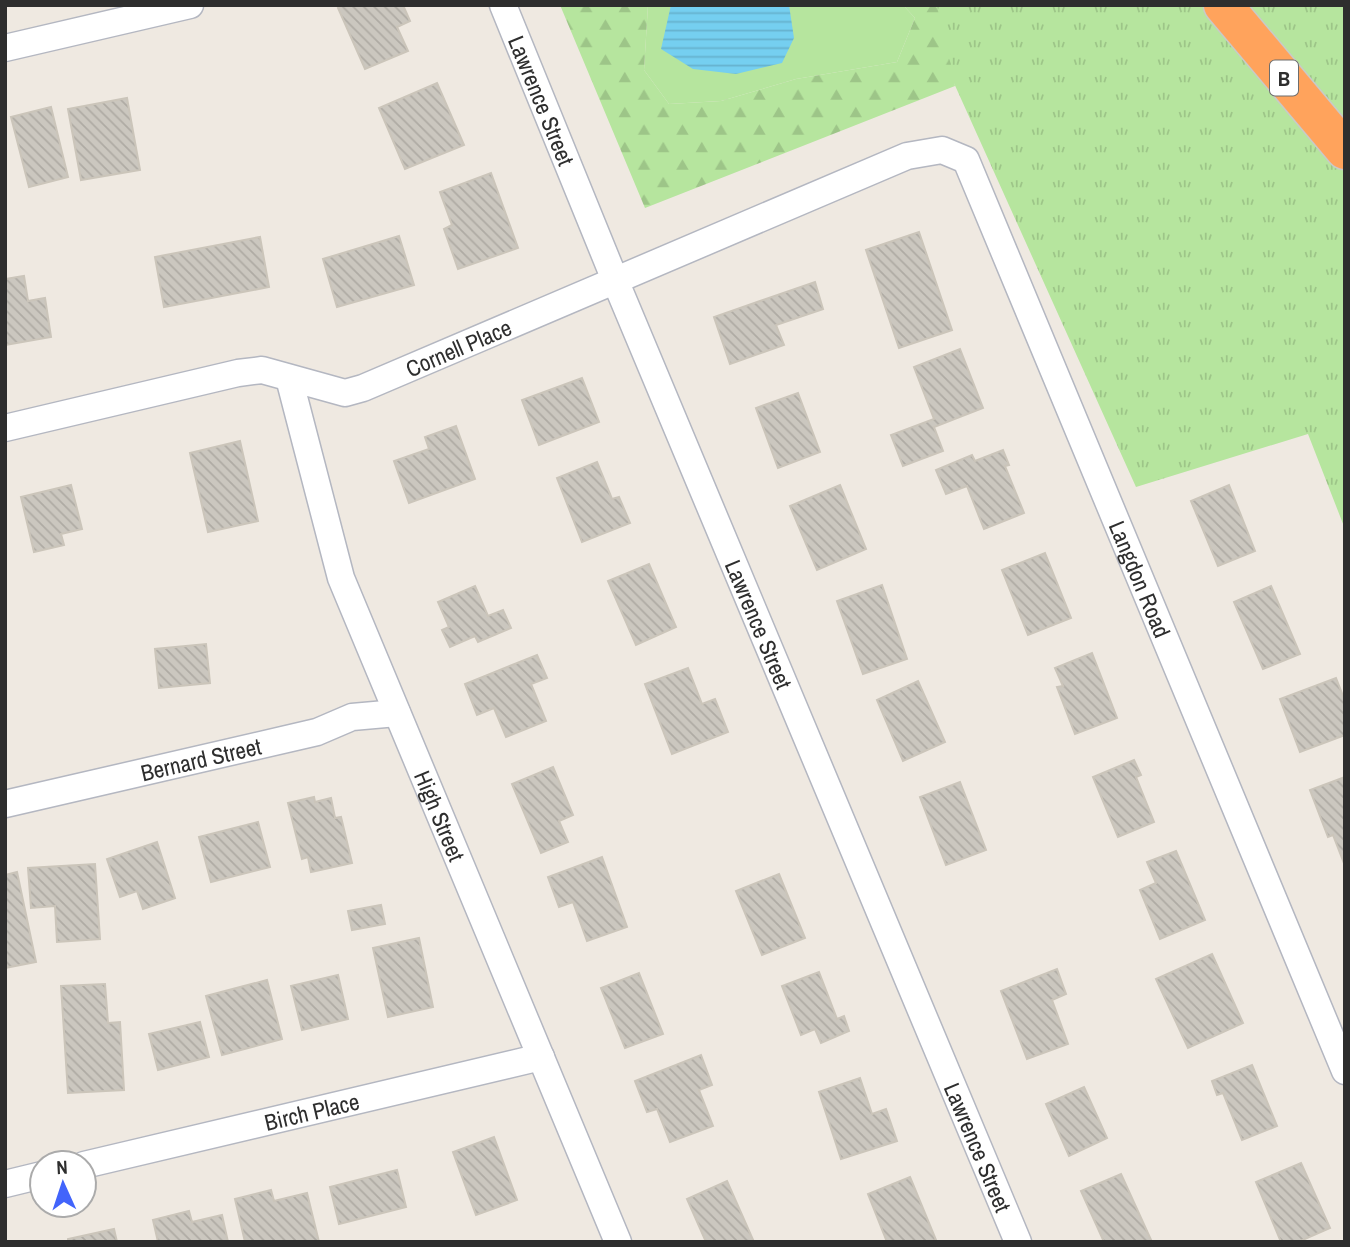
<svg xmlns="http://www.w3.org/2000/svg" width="1350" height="1247" viewBox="0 0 1350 1247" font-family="'Archivo Narrow',sans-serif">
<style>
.grass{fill:#b6e59e}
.forest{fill:url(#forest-firs)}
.park{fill:url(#park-tufts)}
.water{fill:url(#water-rules)}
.building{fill:url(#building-back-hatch);stroke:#cbc5ba;stroke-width:2}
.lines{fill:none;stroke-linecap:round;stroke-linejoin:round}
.street-casing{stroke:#b4b7c1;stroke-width:29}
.highway-casing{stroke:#c9c9c9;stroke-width:41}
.street{stroke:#fff;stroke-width:26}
.highway{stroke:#ffa35c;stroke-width:38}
.labels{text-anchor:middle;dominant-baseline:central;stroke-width:6;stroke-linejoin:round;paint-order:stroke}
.shield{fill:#fff;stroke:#6d6d6d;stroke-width:2}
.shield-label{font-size:21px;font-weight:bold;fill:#2e2e2e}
.street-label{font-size:23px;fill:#2e2e2e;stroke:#fff}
</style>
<defs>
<pattern id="forest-firs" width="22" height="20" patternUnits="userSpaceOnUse" patternTransform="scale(1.75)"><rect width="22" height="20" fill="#b6e59e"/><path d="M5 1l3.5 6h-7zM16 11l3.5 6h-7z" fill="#9dc588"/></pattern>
<pattern id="park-tufts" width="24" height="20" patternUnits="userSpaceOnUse" patternTransform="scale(1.75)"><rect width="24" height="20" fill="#b6e59e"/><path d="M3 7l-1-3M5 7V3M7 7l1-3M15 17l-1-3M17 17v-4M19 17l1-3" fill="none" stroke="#9dc588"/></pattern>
<pattern id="water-rules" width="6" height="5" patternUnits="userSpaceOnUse" patternTransform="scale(1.75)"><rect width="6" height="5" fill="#75cff0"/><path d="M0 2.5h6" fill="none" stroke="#66b2ce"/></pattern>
<pattern id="building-back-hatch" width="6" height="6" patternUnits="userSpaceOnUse" patternTransform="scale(1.75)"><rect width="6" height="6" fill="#cbc7bf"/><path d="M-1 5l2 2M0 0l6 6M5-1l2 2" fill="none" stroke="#afaba4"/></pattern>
</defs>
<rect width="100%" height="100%" fill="#efe9e1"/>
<polygon class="grass" points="648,5 903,5 915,18 897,62 796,79 721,101 669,104 644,70"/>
<polygon class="forest" points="560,5 648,5 644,70 669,104 721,101 796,79 897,62 915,18 903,5 1196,5 1329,436 953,75 955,86 645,208"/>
<polygon class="park" points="937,5 1345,5 1345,529 1308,434 1136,487 953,81"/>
<polygon class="water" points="671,5 789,5 794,38 782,63 736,74 693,69 661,49"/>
<g class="building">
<polygon points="343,5 403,5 410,21 397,27 408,51 365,69 338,8"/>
<polygon points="437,83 464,145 405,169 379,108"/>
<polygon points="127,98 140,170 81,180 68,109"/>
<polygon points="51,107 68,177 29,187 11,117"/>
<polygon points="491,173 518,248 458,269 444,229 452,225 440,192"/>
<polygon points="919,232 952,330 899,348 866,250"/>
<polygon points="399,236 414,285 337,307 323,259"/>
<polygon points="260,237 269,287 164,307 155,257"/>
<polygon points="24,276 28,301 45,298 51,337 5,345 5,279"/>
<polygon points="815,282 823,309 776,325 784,345 730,364 714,317"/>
<polygon points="960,349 983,408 934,427 943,451 903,466 891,435 934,419 914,367"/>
<polygon points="582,378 599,422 539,445 522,400"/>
<polygon points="798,393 820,452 778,468 756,408"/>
<polygon points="456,426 475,479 409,503 394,461 429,449 425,437"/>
<polygon points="240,441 258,521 208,532 190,453"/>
<polygon points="1003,450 1009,465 1005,466 1024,513 984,529 967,486 946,494 936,470 972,455 975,461"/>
<polygon points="597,462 612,499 619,497 630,523 582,542 557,478"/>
<polygon points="71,485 82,529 61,534 64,545 34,552 21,497"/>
<polygon points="840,485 866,549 817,570 790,506"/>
<polygon points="1229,485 1255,551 1218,566 1191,501"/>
<polygon points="1045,553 1071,618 1028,635 1002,570"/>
<polygon points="649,564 676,627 636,645 608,581"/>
<polygon points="882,585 907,659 863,674 837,601"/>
<polygon points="475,586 488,616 503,610 511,628 478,642 475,636 450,647 442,630 449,627 438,602"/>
<polygon points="1271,586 1300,654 1263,669 1234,602"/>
<polygon points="206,644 210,683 159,688 155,649"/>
<polygon points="1092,653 1117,718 1075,734 1057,687 1063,686 1055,668"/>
<polygon points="537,655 547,678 531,684 546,721 506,737 494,708 477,715 465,684"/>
<polygon points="688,668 702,704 715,699 728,732 672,754 645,684"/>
<polygon points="1336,678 1345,701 1345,735 1300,752 1280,699"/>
<polygon points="918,681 945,742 903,761 877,700"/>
<polygon points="1134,760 1141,775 1136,777 1154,822 1118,837 1093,777"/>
<polygon points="553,767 573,815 559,821 568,842 541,853 512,784"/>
<polygon points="1345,777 1345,866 1333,835 1328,837 1310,790"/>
<polygon points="960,782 986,850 946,865 920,797"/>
<polygon points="314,797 315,802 331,798 335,818 341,817 352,863 311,872 308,857 302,859 288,803"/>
<polygon points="258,822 270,867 211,882 199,837"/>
<polygon points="157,842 175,898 143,909 137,891 120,897 107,859"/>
<polygon points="1176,851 1205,920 1160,939 1140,890 1156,883 1147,862"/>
<polygon points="602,857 627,927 587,941 573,902 559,907 548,877"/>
<polygon points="95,864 100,939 57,942 55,906 31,908 28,868"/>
<polygon points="17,872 36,962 5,968 5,875"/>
<polygon points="779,874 805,938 762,955 736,891"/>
<polygon points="381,905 385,924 352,930 348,911"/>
<polygon points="419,938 433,1007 388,1017 373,948"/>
<polygon points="1212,954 1243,1023 1188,1048 1156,979"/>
<polygon points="1057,969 1066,994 1052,1000 1068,1044 1027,1059 1001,991"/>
<polygon points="819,972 837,1019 844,1016 849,1031 821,1043 815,1029 801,1035 782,986"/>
<polygon points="639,973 663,1034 625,1048 601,988"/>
<polygon points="338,975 348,1019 302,1030 291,986"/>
<polygon points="267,980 282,1039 222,1055 206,996"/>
<polygon points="105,984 108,1023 120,1022 124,1090 68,1093 61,986"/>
<polygon points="200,1022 209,1057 158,1070 149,1034"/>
<polygon points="701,1055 712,1085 699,1090 713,1126 670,1142 657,1109 647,1112 635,1081"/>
<polygon points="1252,1065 1277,1126 1242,1140 1223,1093 1217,1095 1212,1081"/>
<polygon points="860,1078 872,1114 886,1109 897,1141 841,1159 819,1092"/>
<polygon points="1084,1087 1107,1138 1069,1156 1046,1104"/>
<polygon points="494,1137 517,1200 476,1215 453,1152"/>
<polygon points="1301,1163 1330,1228 1298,1242 1281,1242 1256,1182"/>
<polygon points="397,1170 406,1207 339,1224 330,1187"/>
<polygon points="1121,1174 1152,1242 1104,1242 1081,1191"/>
<polygon points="910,1177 936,1240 931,1242 887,1242 868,1194"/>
<polygon points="727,1181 754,1242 706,1242 687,1199"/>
<polygon points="271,1190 274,1201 307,1193 319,1242 245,1242 235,1199"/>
<polygon points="189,1211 192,1222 222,1215 228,1242 158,1242 153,1220"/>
<polygon points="114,1229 117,1242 68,1242 68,1239"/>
</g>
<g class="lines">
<g class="street-casing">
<g id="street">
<path id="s1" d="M503,5L615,280L1018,1242"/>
<polyline points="5,48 190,5"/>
<path id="s2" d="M289,378L341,578L618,1242"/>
<path id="s3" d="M5,428L238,373L262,370L345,393L363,388L907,156L942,150L966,160L1345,1071"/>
<path id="s4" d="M5,804L317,732L352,717L397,713"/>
<path id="s5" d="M84,1165L541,1057"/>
<polyline points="5,1184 42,1175"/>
</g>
</g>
<g class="highway-casing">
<polyline id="highway" points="1223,5 1345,150"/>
</g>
<use href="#street" class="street"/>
<use href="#highway" class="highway"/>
</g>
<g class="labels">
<rect class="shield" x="1270" y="60.5" width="28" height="35" rx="5"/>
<g class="shield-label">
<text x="1284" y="78">B</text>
</g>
<g class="street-label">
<text stroke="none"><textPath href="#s1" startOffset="103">Lawrence Street</textPath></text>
<text stroke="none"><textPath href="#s3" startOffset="472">Cornell Place</textPath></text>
<text stroke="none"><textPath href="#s3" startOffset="1475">Langdon Road</textPath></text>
<text stroke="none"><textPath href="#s1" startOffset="670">Lawrence Street</textPath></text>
<text stroke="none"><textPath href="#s4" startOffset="201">Bernard Street</textPath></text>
<text stroke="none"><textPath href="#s2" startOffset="464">High Street</textPath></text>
<text stroke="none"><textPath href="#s5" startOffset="234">Birch Place</textPath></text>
<text stroke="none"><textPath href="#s1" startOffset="1237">Lawrence Street</textPath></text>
</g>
</g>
<rect width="1350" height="1247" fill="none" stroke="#2e2e2e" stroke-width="14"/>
<g transform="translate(63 1184) rotate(357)"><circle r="33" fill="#ffffff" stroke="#ababab" stroke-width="2"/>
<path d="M0-5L12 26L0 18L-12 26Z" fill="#4264fb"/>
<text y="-10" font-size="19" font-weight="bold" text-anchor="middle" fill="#2e2e2e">N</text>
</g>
</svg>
